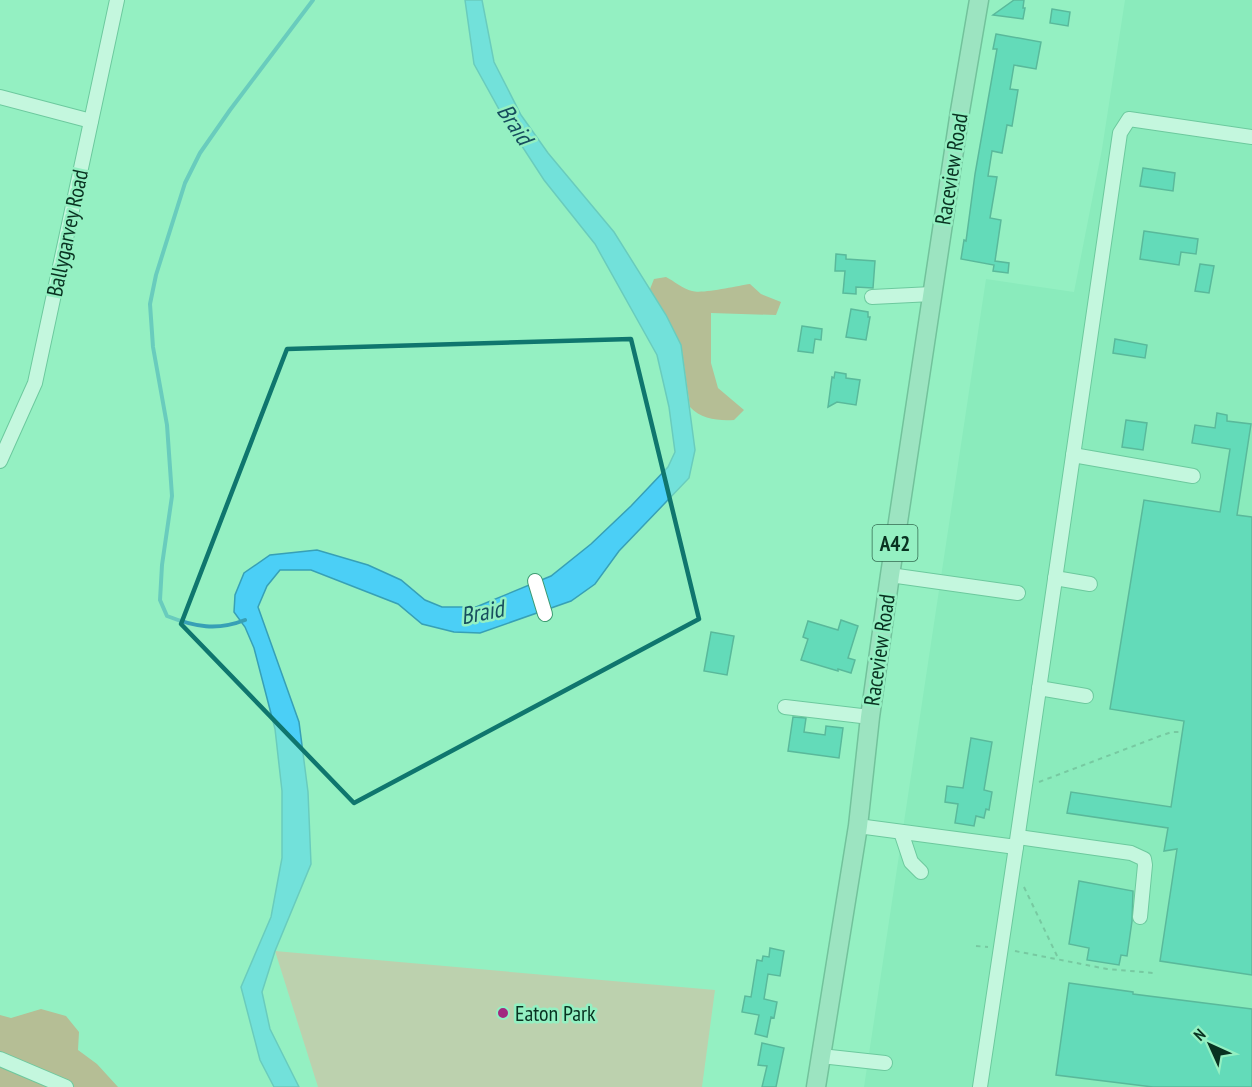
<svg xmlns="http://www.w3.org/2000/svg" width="1252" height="1087" viewBox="0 0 1252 1087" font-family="'PT Sans Narrow',sans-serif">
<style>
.built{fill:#7fe4b3}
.green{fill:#edac94}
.forest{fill:#dd805d}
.water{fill:#4bcff6;stroke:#37a0b6;stroke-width:1.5}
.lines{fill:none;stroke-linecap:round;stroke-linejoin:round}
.stream{stroke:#37a0b6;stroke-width:4}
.building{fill:#29c2ae;stroke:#13776a;stroke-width:1.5}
.minor-casing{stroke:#3d9a71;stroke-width:16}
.major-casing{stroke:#4a8b6c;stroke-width:21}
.path{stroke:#559a79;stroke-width:2;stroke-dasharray:4.5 4.5;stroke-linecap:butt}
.minor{stroke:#fff;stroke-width:14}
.major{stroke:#a7d6bf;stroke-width:18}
.marked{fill:none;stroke:#0f766e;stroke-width:4.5;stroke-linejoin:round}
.poi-dot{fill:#a12980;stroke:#94f0c2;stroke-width:2}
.labels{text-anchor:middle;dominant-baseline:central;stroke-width:5;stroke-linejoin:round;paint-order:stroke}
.shield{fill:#94f0c2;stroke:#336b51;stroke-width:1.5}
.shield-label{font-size:21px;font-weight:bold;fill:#093221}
.street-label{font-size:22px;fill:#093221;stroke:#94f0c2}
.poi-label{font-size:22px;fill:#093221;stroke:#94f0c2;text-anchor:start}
.water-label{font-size:24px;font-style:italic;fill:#174e5e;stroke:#94f0c2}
</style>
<rect width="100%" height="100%" fill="#94f0c2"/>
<polygon class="built" points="1125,0 1252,0 1252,1087 864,1087 986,279 1074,292 1102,149"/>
<polygon class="green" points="275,951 715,990 702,1087 318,1087"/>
<g class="forest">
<path d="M666,277C674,281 683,289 692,291C703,294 736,286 750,284L761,294L781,302L776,315L711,313V363L718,388L744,410L734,420C718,421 701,419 690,407L681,345L666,315L650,289L654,279Z"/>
<polygon points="41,1009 66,1016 79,1032 78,1050 97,1064 118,1087 0,1087 0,1015 11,1018"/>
</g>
<polygon class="water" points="465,0 482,0 494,62 521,115 548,153 614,232 666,315 681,345 695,450 689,478 619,551 595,584 571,601 480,633 454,632 422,624 398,604 311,570 280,570 267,586 258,607 299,722 308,792 311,864 275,951 262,992 270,1029 299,1087 274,1087 260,1060 241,987 271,917 282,858 282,791 275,729 254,648 245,627 234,612 235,595 244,573 270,555 317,550 368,565 401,580 425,600 442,607 476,607 551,576 591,544 631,506 668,467 675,452 669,407 657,355 595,244 544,180 505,120 474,64"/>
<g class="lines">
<path class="stream" d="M245,620C217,631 195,627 167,616L160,600L162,565L172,496L167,425L153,347L150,304L156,275L185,183L200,153L230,110L313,0"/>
</g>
<g class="building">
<polygon points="1014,0 1024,0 1023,8 1025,8 1023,19 993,15"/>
<polygon points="1052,9 1070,12 1068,26 1050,23"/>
<polygon points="996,34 1041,42 1036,69 1014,65 1010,89 1018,90 1012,126 1007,125 1002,153 992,151 988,176 997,177 990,218 1001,220 995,261 1009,263 1008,273 993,271 994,265 961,259 964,240 966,241 975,174 997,49 993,49"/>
<polygon points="1143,168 1175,173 1173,191 1140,186"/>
<polygon points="1144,231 1198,239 1196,254 1181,252 1179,265 1140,259"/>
<polygon points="836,254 846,255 846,259 875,261 873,288 856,287 856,294 843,293 845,271 835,271"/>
<polygon points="1200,264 1214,266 1209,293 1195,291"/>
<polygon points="851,309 868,312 868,317 870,317 866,340 846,337"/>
<polygon points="802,326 822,329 821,340 815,339 813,353 798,351"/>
<polygon points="1115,339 1147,345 1145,358 1113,353"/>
<polygon points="835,372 846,374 846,378 860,380 856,405 837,402 828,407 832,377 834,378"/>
<polygon points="1217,413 1227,415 1227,421 1251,424 1237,515 1252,517 1252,975 1160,961 1177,849 1164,851 1168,828 1067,813 1071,792 1171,807 1184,721 1110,709 1144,500 1220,512 1230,449 1192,443 1195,425 1215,428"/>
<polygon points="1126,420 1147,423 1143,450 1122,447"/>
<polygon points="841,620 858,626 848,658 855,660 851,673 838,669 838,671 801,660 808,639 803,637 808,621 838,630"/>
<polygon points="711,632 734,636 727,675 704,671"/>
<polygon points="793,717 806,718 804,732 825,735 826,726 843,728 839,758 788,751"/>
<polygon points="971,738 992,742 984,790 992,792 989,810 986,809 984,818 976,816 974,826 955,823 958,804 945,802 947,786 963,788"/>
<polygon points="1079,881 1133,891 1132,921 1127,956 1121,955 1119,965 1087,960 1089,948 1069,944"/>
<polygon points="770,948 784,951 780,976 768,974 764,999 777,1002 774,1018 771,1017 767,1037 755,1034 759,1015 742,1012 745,996 751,997 757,960 762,961 763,956 769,957"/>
<polygon points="1069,983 1133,992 1133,994 1252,1009 1252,1087 1153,1087 1056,1075"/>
<polygon points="762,1043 784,1048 776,1087 762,1087 767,1066 758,1065"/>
</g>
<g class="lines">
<g class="minor-casing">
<g id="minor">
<polyline points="0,97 91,121"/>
<polyline points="872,297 932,294"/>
<polyline points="1073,455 1193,476"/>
<polyline points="0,461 35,383 117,0"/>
<polyline points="890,575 1018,593"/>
<polyline points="1055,578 1090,584"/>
<polyline points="535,581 545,614"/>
<polyline points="1039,688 1086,696"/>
<polyline points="785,707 870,717"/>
<polyline points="858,826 1016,847 1120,133 1129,119 1252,137"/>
<polyline points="901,832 911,862 921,872"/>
<polyline points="1018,837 1131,853 1144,859 1145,865 1140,917"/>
<polyline points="821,1056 885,1063"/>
<polyline points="0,1059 66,1087"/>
<polyline points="980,1087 1016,847"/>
</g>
</g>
<g class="major-casing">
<polyline id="major" points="816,1087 858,826 870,717 890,575 960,111 979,0"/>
</g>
<g class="path">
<polyline points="1039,782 1160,736 1172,732 1183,732"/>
<polyline points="1024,887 1059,960"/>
<polyline points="976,946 988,947"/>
<polyline points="1015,951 1107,969 1154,973"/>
</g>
<use href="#minor" class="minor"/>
<use href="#major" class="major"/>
</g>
<path d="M0 0H1252V1087H0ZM631,339L699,619L354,803L181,624L287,349Z" fill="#94f0c2" fill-opacity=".55" fill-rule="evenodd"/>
<path class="marked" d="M631,339L699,619L354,803L181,624L287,349Z"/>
<circle class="poi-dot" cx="503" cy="1013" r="6"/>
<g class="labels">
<rect class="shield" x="872.5" y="525" width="45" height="36" rx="4.5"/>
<g class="shield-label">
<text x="895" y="543">A42</text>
</g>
<g class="street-label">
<text transform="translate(951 169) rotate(-81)">Raceview Road</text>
<text transform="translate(67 233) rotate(-78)">Ballygarvey Road</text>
<text transform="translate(879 650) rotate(-82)">Raceview Road</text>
</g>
<g class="poi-label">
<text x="515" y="1013">Eaton Park</text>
</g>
<g class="water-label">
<text transform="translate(515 124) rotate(56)">Braid</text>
<text transform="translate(482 612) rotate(-11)">Braid</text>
</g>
</g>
<g transform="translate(1210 1045) rotate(315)" stroke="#94f0c2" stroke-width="4.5" paint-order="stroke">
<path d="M0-4.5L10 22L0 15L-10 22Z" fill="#093221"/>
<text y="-9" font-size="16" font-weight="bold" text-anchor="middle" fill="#093221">N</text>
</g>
</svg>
